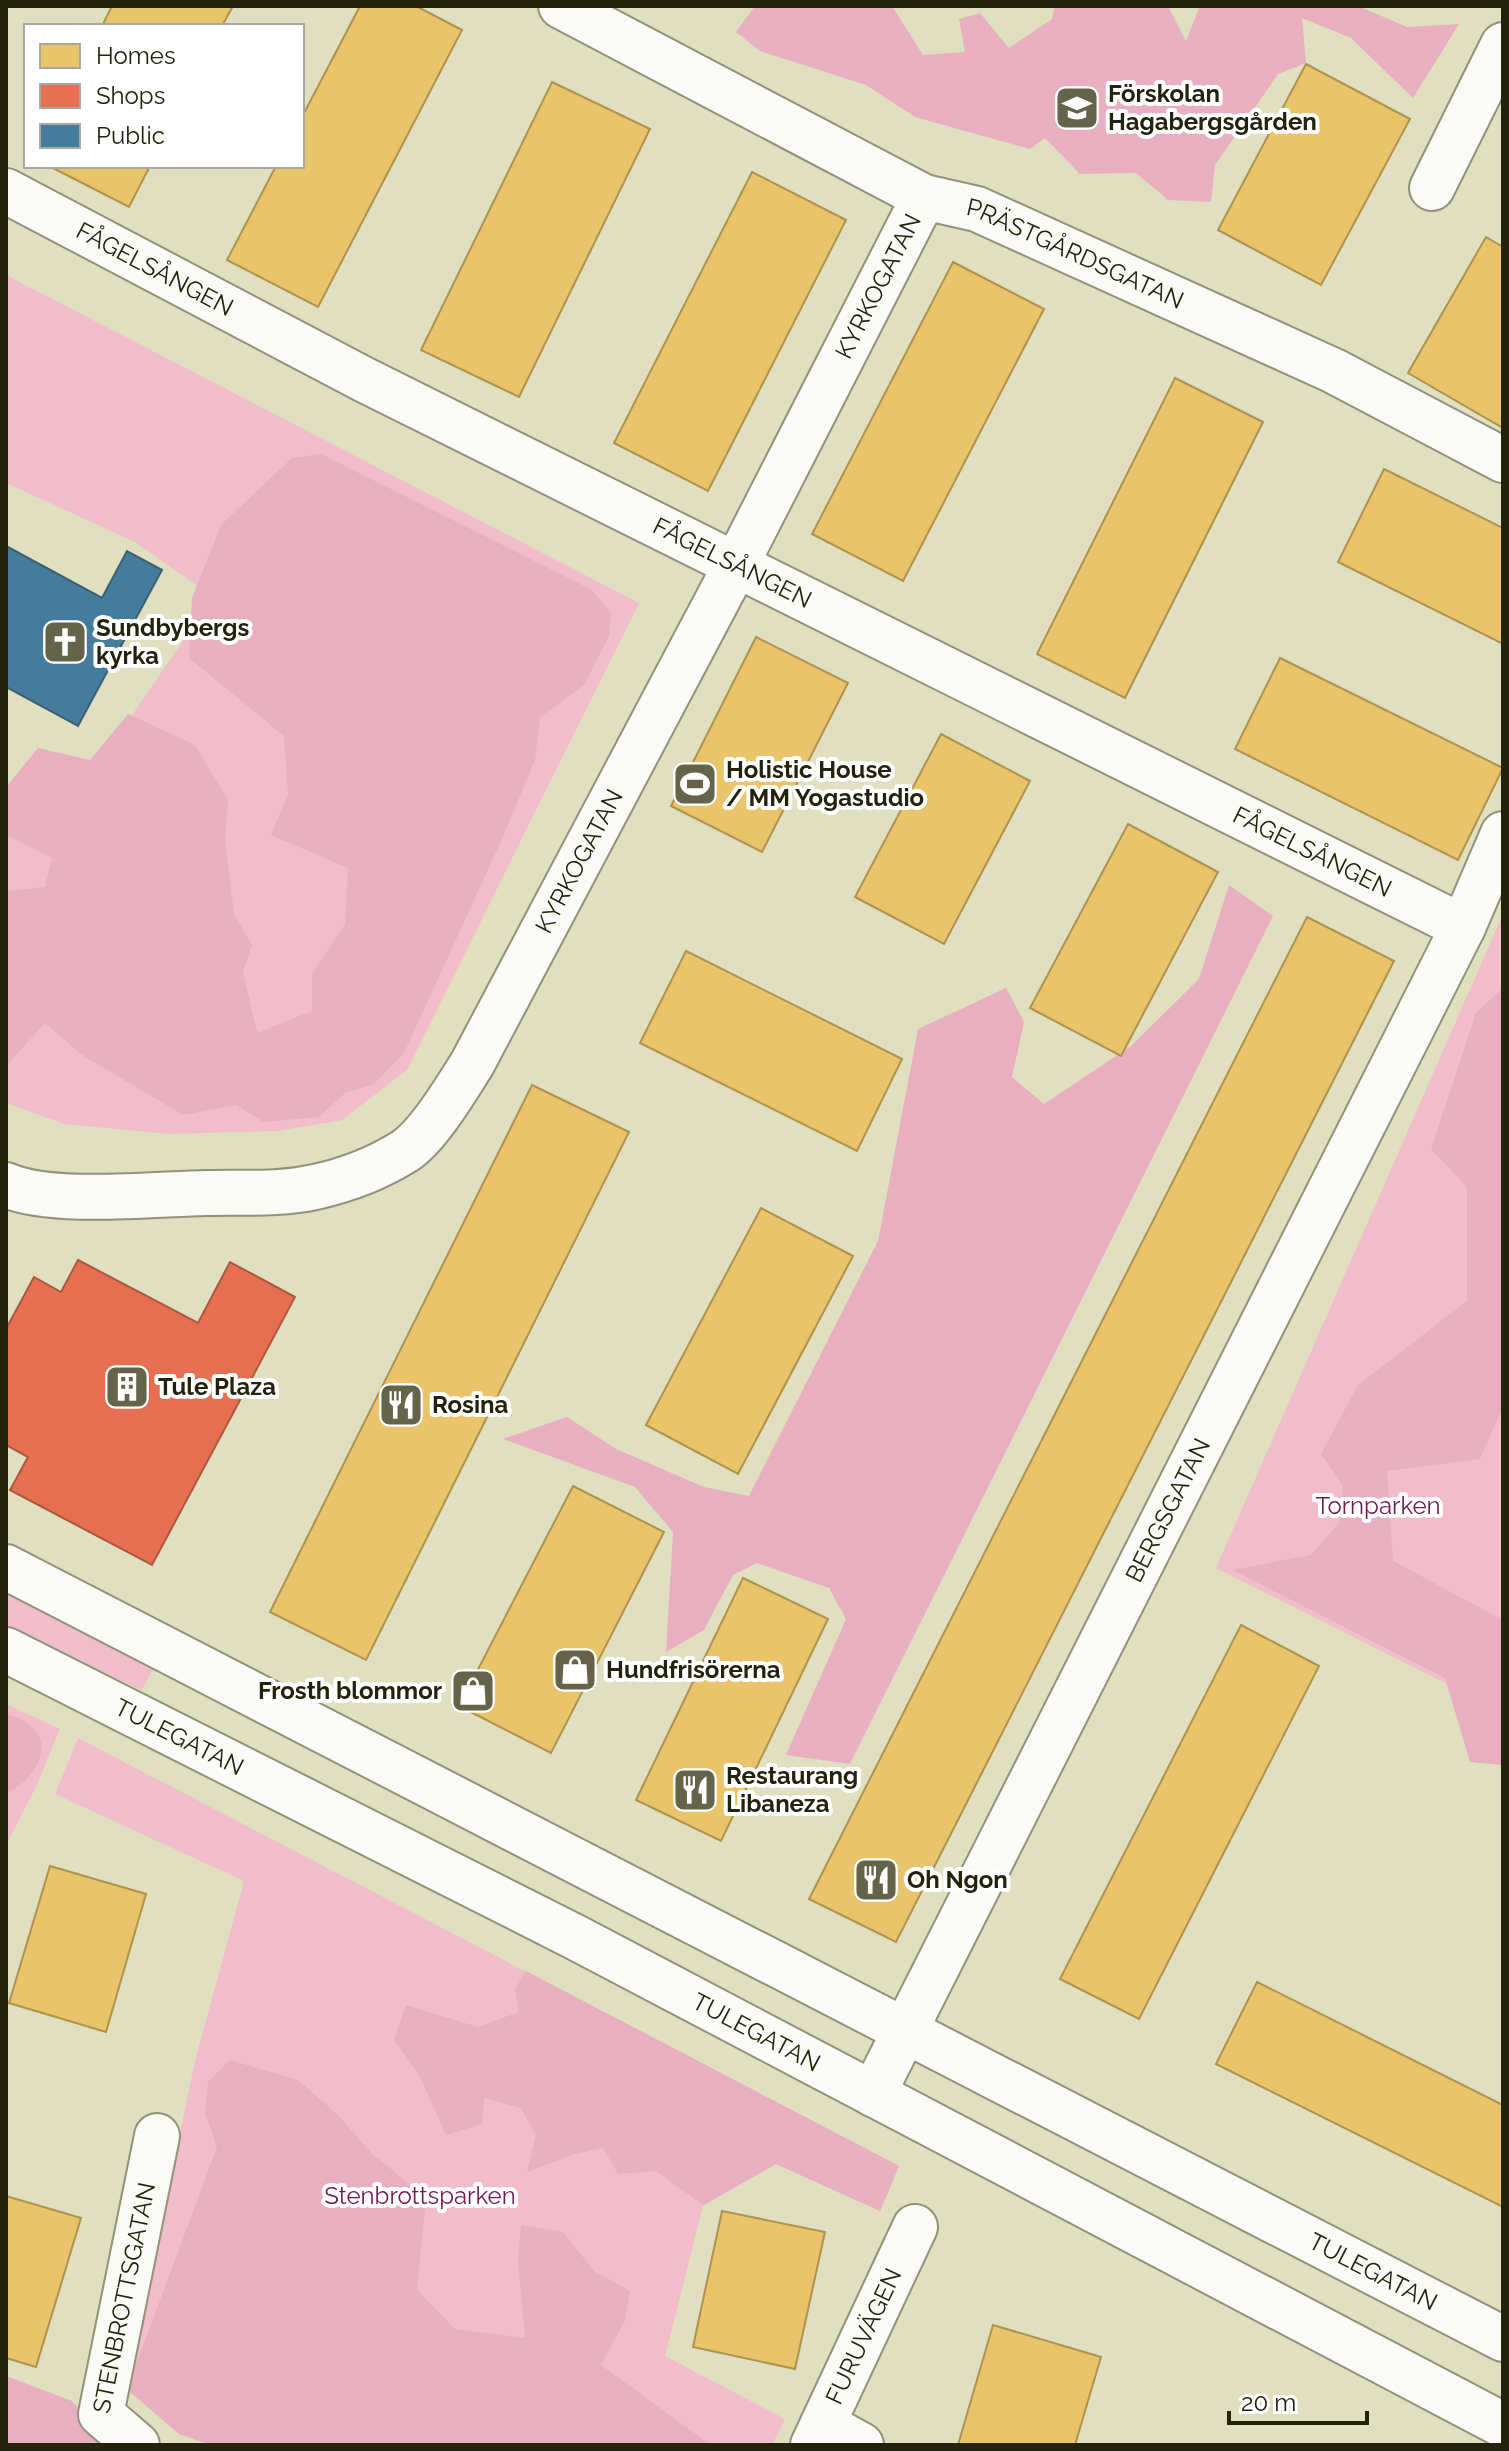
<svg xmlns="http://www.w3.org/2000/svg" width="1509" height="2451" font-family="Raleway,sans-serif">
<rect width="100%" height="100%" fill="#e0dfc0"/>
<g fill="#f1bdcb">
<path d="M 6,275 L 639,603 L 407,1070 L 342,1120 L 278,1131 L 168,1134 L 64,1124 L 6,1103 L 6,785 L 93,772 L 213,597 L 135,542 L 6,483 Z"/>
<path d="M 1503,914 L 1503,1712 L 1216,1568 Z"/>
<path d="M 6,1584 L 159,1657 L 142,1690 L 6,1627 Z"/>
<path d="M 6,1704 L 60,1729 L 36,1787 L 6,1845 Z"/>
<path d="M 78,1738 L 899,2166 L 880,2211 L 776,2164 L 703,2206 L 665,2356 L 785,2419 L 772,2445 L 211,2445 L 179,2434 L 127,2389 L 195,2061 L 244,1881 L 55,1794 Z"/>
</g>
<g fill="#e7afbf">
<path d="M 755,6 L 892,6 L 923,55 L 965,52 L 959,19 L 980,13 L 1009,48 L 1052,19 L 1055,6 L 1168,6 L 1186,41 L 1200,6 L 1358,6 L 1407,27 L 1459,24 L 1413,98 L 1351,38 L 1302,18 L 1306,63 L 1278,74 L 1215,165 L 1211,202 L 1168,200 L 1136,173 L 1080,174 L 1045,138 L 1030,149 L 915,117 L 866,85 L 760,51 L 736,32 Z"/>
<path d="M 321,454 L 592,590 L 611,613 L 609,636 L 584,685 L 540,717 L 535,760 L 502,839 L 404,1053 L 373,1085 L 346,1092 L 319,1117 L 263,1122 L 236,1105 L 183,1115 L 82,1055 L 45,1023 L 6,1066 L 6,891 L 45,887 L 52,858 L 6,835 L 6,787 L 38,748 L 90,760 L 128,714 L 195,745 L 228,800 L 225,839 L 234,914 L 252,945 L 243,971 L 257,1033 L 312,1011 L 312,974 L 345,924 L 348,868 L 271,835 L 288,794 L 284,736 L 189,658 L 192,598 L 221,525 L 292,458 Z"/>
<path d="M 1229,885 L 1273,916 L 850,1764 L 786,1755 L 846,1619 L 829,1588 L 757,1563 L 733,1575 L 704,1630 L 666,1652 L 673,1532 L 635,1487 L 503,1439 L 567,1417 L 616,1449 L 704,1487 L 749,1496 L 878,1241 L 918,1029 L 1006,988 L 1024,1022 L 1012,1077 L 1044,1104 L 1131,1046 L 1199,979 Z"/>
<path d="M 1503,988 L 1503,1406 L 1480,1459 L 1387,1471 L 1393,1561 L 1503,1620 L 1503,1765 L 1470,1762 L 1445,1678 L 1232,1570 L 1311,1555 L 1339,1523 L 1343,1486 L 1321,1454 L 1358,1385 L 1467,1301 L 1467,1187 L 1431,1149 L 1476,1013 Z"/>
<path d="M 6,1714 C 60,1727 46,1773 6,1794 Z"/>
<path d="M 526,1971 L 899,2166 L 880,2211 L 776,2164 L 703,2205 L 656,2171 L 618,2174 L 603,2148 L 575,2154 L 527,2172 L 536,2135 L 521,2108 L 484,2098 L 482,2124 L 446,2135 L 419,2075 L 394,2040 L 406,2005 L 478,2027 L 519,2012 L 515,1989 Z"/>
<path d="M 230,2060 L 298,2080 L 338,2115 L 373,2155 L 426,2197 L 417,2290 L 455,2329 L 525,2338 L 518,2261 L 521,2225 L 563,2232 L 594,2271 L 630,2291 L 625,2320 L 601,2365 L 711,2445 L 211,2445 L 179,2434 L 127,2389 L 217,2147 L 205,2113 L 208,2082 Z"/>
<path d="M 6,2376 L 72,2401 L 110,2445 L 6,2445 Z"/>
</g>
<g fill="#e9c46a" stroke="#ae934e" stroke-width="2">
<path d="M 112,6 L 233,6 L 222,26 L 102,26 Z"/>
<path d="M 360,6 L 416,6 L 462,30 L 318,307 L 227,260 L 276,166 L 302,166 L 302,117 Z"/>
<path d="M 1306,64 L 1410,119 L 1321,285 L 1218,230 Z"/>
<path d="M 552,82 L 650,129 L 519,397 L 421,350 Z"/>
<path d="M 49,166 L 150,166 L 129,207 Z"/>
<path d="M 752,172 L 846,220 L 708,491 L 614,443 Z"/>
<path d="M 1486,237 L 1503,247 L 1503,428 L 1408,373 Z"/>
<path d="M 953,262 L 1044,309 L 903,581 L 812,534 Z"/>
<path d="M 1175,378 L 1263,422 L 1125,698 L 1037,654 Z"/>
<path d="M 1384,469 L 1503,528 L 1503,644 L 1338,562 Z"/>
<path d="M 756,637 L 848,683 L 762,852 L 671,806 Z"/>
<path d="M 1280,658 L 1503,768 L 1458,860 L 1235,749 Z"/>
<path d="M 941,734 L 1030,781 L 944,944 L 855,897 Z"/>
<path d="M 1128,824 L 1218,872 L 1121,1056 L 1030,1008 Z"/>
<path d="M 1307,917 L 1394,961 L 896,1942 L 809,1899 Z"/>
<path d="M 686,951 L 902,1059 L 857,1151 L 640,1043 Z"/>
<path d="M 532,1085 L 629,1132 L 366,1660 L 270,1612 Z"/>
<path d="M 761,1208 L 853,1256 L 738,1474 L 646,1425 Z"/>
<path d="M 573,1486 L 664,1532 L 551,1753 L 459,1706 Z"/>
<path d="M 743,1578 L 828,1619 L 721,1841 L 636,1800 Z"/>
<path d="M 1241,1625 L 1319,1666 L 1139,2019 L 1060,1979 Z"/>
<path d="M 50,1866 L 146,1894 L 106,2032 L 9,2003 Z"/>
<path d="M 1257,1982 L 1503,2105 L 1503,2207 L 1216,2064 Z"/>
<path d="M 6,2196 L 81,2218 L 36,2367 L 6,2358 Z"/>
<path d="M 722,2211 L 825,2232 L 795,2369 L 693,2347 Z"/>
<path d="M 993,2325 L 1101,2357 L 1075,2445 L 958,2445 Z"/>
</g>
<path fill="#e76f51" stroke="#ac583c" stroke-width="2" d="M 78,1260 L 198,1323 L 230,1262 L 295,1297 L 152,1565 L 10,1490 L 28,1457 L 6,1445 L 6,1329 L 34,1277 L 61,1292 Z"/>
<path fill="#457b9d" stroke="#3b6072" stroke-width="2" d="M 6,546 L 102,598 L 127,551 L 162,570 L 78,726 L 6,687 Z"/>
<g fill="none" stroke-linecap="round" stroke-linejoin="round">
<g stroke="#92927a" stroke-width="48">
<g id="street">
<path id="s1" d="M 561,6 L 924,197 L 977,209 L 1334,371 L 1503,460"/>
<path d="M 1432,188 L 1503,45"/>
<path id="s2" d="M 6,191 L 363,379 L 1463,927"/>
<path id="s3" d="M 6,1185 C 51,1205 154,1194 206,1193 C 241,1192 280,1195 315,1187 C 347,1180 378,1168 405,1151 C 429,1135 456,1089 472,1064 L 736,565 L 924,197"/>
<path id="s4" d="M 873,2094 L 1463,927 L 1503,834"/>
<path d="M 823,2424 L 861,2445"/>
<path id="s5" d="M 137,2445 L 101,2414 L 157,2136"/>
<path id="s6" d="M 813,2445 L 915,2227"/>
</g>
</g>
<g stroke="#92927a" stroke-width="48">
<g id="secondary">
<path id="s7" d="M 6,1567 L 1503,2339"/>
<path id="s8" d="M 6,1650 L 575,1937 L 1503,2425"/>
</g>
</g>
<use href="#street" stroke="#fafaf6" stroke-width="44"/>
<use href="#secondary" stroke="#fafaf6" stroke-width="44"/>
</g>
<defs>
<g id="school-square" transform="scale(2.3)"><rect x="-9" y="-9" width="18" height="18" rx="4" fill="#65644b" stroke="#fff"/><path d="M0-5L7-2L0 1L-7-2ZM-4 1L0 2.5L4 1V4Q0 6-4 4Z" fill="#fff"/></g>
<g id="church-square" transform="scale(2.3)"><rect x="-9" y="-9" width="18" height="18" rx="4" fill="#65644b" stroke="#fff"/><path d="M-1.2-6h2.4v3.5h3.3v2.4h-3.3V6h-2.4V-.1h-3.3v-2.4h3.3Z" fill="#fff"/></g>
<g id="stadium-square" transform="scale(2.3)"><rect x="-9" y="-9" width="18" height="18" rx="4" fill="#65644b" stroke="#fff"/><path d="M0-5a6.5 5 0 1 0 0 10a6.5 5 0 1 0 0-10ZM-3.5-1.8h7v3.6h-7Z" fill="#fff"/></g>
<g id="building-square" transform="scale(2.3)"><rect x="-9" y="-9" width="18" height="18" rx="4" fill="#65644b" stroke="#fff"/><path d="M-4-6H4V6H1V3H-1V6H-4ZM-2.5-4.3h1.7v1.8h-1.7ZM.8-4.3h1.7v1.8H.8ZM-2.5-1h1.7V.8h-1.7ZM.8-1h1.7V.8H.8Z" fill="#fff"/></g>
<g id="restaurant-square" transform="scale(2.3)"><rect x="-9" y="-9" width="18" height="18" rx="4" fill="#65644b" stroke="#fff"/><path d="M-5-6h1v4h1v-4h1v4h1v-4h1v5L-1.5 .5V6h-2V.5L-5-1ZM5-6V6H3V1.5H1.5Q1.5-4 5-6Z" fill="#fff"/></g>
<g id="shop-square" transform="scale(2.3)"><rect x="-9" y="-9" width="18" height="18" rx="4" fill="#65644b" stroke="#fff"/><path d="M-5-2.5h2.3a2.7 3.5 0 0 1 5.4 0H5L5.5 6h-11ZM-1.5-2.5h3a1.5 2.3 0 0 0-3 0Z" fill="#fff"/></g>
</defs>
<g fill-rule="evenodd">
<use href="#school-square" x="1077" y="108"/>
<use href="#church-square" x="65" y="642"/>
<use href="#stadium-square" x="695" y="784"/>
<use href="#building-square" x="127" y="1387"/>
<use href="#restaurant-square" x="401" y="1405"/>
<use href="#shop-square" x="575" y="1670"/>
<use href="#shop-square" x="473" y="1691"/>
<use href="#restaurant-square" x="695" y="1790"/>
<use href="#restaurant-square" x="876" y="1880"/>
</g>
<g text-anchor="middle" stroke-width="8" stroke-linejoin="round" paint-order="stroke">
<g font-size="24" font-weight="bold" fill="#23220c" stroke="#fff" text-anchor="start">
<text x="1108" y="102">Förskolan<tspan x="1108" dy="28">Hagabergsgården</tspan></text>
<text x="96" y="636">Sundbybergs<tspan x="96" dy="28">kyrka</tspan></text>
<text x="726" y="778">Holistic House<tspan x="726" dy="28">/ MM Yogastudio</tspan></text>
<text x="158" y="1395">Tule Plaza</text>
<text x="432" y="1413">Rosina</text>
<text x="606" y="1678">Hundfrisörerna</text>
<text x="442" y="1699" text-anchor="end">Frosth blommor</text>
<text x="726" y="1784">Restaurang<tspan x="726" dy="28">Libaneza</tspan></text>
<text x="907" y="1888">Oh Ngon</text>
</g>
<g font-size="24" fill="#23220c" stroke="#fff">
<text dy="8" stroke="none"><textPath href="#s1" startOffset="572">PRÄSTGÅRDSGATAN</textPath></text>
<text dy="8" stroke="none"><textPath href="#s2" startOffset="168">FÅGELSÅNGEN</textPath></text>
<text dy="8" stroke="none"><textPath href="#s3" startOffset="1396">KYRKOGATAN</textPath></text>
<text dy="8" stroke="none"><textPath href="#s2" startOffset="816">FÅGELSÅNGEN</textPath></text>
<text dy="8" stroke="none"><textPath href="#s2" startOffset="1464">FÅGELSÅNGEN</textPath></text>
<text dy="8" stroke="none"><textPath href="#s3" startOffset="748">KYRKOGATAN</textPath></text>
<text dy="8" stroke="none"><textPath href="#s4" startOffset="654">BERGSGATAN</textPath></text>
<text dy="8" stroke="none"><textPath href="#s8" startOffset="194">TULEGATAN</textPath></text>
<text dy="8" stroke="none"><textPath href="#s8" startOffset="842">TULEGATAN</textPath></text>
<text dy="8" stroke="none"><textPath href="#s7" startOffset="1538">TULEGATAN</textPath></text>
<text dy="8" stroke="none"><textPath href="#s5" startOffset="166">STENBROTTSGATAN</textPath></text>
<text dy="8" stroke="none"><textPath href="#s6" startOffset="120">FURUVÄGEN</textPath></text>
</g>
<g font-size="24" fill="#711951" stroke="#fff">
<text x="1378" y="1514">Tornparken</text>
<text x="420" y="2204">Stenbrottsparken</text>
</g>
</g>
<rect width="1509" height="2451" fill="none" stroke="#23220c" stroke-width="16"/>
<rect x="24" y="24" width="280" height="144" fill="#ffffff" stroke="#a7a79e" stroke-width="2"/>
<rect x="40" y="44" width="40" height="24" fill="#e9c46a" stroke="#a7a79e" stroke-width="2"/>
<text x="96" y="64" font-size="24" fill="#23220c">Homes</text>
<rect x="40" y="84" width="40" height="24" fill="#e76f51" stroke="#a7a79e" stroke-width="2"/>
<text x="96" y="104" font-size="24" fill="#23220c">Shops</text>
<rect x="40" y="124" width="40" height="24" fill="#457b9d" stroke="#a7a79e" stroke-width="2"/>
<text x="96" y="144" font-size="24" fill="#23220c">Public</text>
<path d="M1229 2411v12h138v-12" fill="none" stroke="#23220c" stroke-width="4"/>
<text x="1241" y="2411" font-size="24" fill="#23220c" stroke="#ffffff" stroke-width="6" paint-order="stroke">20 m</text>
</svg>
